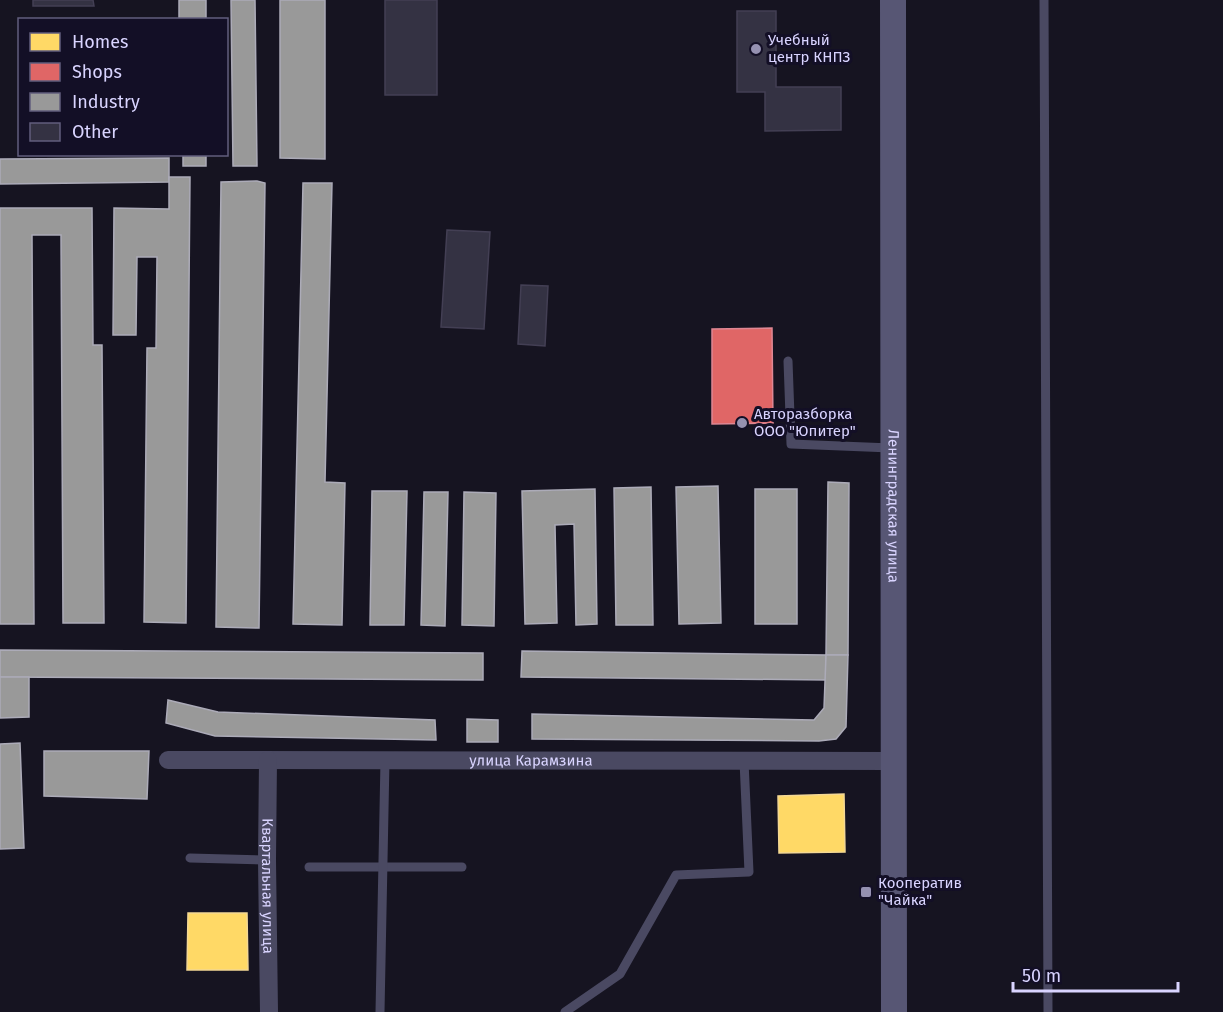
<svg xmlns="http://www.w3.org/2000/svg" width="1223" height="1012" font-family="'Fira Sans',sans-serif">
<rect width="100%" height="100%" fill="#161421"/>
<g fill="#ffd966" stroke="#f4d894" stroke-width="1.5">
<path d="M 844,794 L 845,852 L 779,853 L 778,796 Z"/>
<path d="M 188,913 L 247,913 L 248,970 L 187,970 Z"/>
</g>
<path fill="#e06666" stroke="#de8794" stroke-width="1.5" d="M 772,328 L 773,423 L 712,424 L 712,329 Z"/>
<g fill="#999" stroke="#acabb8" stroke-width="1.5">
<rect x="179" y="0" width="27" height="20"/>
<path d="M 231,0 L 255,0 L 257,166 L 233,166 Z"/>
<path d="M 280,0 L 325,0 L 325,159 L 280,158 Z"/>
<rect x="183" y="154" width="23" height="12"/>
<path d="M 169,158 L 169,182 L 0,184 L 0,159 Z"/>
<path d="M 169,177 L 190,177 L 186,623 L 144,622 L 147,348 L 156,348 L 157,257 L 137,257 L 136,335 L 113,335 L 114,208 L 169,209 Z"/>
<path d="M 257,181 L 265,183 L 259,628 L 216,627 L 221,182 Z"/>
<path d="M 303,183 L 332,183 L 325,482 L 345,483 L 342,625 L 293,624 Z"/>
<path d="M 0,208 L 92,208 L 93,345 L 102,345 L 104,623 L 63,623 L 61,235 L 32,235 L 34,624 L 0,624 Z"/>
<path d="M 828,482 L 849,483 L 848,655 L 826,655 Z"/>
<path d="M 718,486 L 721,623 L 679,624 L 676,487 Z"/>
<path d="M 651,487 L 653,625 L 616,625 L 614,488 Z"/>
<path d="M 595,489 L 597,624 L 576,625 L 574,524 L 555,525 L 557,623 L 525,624 L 522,491 Z"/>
<rect x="755" y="489" width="42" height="135"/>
<path d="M 372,491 L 407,491 L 404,625 L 370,625 Z"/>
<path d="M 424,492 L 448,492 L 445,626 L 421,625 Z"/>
<path d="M 464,492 L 496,493 L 494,626 L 462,625 Z"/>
<path d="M 0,650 L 483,653 L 483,680 L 0,677 Z"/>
<path d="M 522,651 L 826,655 L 826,680 L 521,677 Z"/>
<path d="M 826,655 L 848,655 L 846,727 L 836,739 L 819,741 L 532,739 L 532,714 L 814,720 L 824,708 Z"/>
<path d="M 0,677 L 29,677 L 29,717 L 0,718 Z"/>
<path d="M 168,700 L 218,712 L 435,720 L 436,740 L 215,736 L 166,723 Z"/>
<path d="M 467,719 L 498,720 L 498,742 L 467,742 Z"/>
<path d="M 20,743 L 24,848 L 0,849 L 0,744 Z"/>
<path d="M 44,751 L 149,751 L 147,799 L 44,796 Z"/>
</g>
<g fill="#343243" stroke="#433f54" stroke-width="1.5">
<path d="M 33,0 L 93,0 L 94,6 L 33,6 Z"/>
<rect x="385" y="0" width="52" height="95"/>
<path d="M 737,11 L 776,11 L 776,87 L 841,87 L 841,130 L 765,131 L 765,92 L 737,92 Z"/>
<path d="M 447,230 L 490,232 L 484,329 L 441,327 Z"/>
<path d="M 521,285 L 548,286 L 545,346 L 518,344 Z"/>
</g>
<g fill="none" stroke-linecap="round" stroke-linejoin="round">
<g stroke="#4a4962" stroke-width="9">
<path d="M 1044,0 L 1048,1012"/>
<path d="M 788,361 L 791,444 L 891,448"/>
<path d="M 190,858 L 267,860"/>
<path d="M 309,867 L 462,867"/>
<path d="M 380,1012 L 385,760"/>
<path d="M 565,1012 L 620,974 L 676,875 L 749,872 L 744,761"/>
</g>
<g stroke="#4a4962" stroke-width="18">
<path id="s1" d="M 168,760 L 894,761"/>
<path id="s2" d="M 268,760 L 267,860 L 269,1012"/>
</g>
<path stroke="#575674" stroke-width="26" id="s3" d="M 893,0 L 894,1012"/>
</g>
<g fill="#9591b1" stroke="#130f26" stroke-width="2">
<circle cx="756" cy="49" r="6"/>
<circle cx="742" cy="423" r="6"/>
<rect x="860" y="886" width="12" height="12" rx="3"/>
</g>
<g text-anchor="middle" stroke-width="6" stroke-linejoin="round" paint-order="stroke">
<g font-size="15" fill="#d9d4ff" stroke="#130f26" text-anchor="start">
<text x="768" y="45">Учебный<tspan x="768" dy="17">центр КНПЗ</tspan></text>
<text x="754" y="419">Авторазборка<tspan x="754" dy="17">ООО "Юпитер"</tspan></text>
<text x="878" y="888">Кооператив<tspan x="878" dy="17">"Чайка"</tspan></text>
</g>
<g font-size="15" fill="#d9d4ff" stroke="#130f26">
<text dy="5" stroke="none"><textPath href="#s3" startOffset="506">Ленинградская улица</textPath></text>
<text dy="5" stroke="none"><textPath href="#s1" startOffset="363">улица Карамзина</textPath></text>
<text dy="5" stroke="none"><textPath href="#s2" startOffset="126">Квартальная улица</textPath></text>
</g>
</g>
<rect x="18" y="18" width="210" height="138" fill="#130f26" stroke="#625e7d" stroke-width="1.5"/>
<rect x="30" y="33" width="30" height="18" fill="#ffd966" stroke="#625e7d" stroke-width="1.5"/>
<text x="72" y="48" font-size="18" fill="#d9d4ff">Homes</text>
<rect x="30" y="63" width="30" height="18" fill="#e06666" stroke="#625e7d" stroke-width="1.5"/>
<text x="72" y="78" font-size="18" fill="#d9d4ff">Shops</text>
<rect x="30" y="93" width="30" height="18" fill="#999999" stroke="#625e7d" stroke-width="1.5"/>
<text x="72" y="108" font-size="18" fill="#d9d4ff">Industry</text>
<rect x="30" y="123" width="30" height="18" fill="#343243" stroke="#625e7d" stroke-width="1.5"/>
<text x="72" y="138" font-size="18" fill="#d9d4ff">Other</text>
<path d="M1013 982v9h165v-9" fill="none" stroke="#d9d4ff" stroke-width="3"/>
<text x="1022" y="982" font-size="18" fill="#d9d4ff" stroke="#130f26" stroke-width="4.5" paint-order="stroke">50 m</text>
</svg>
